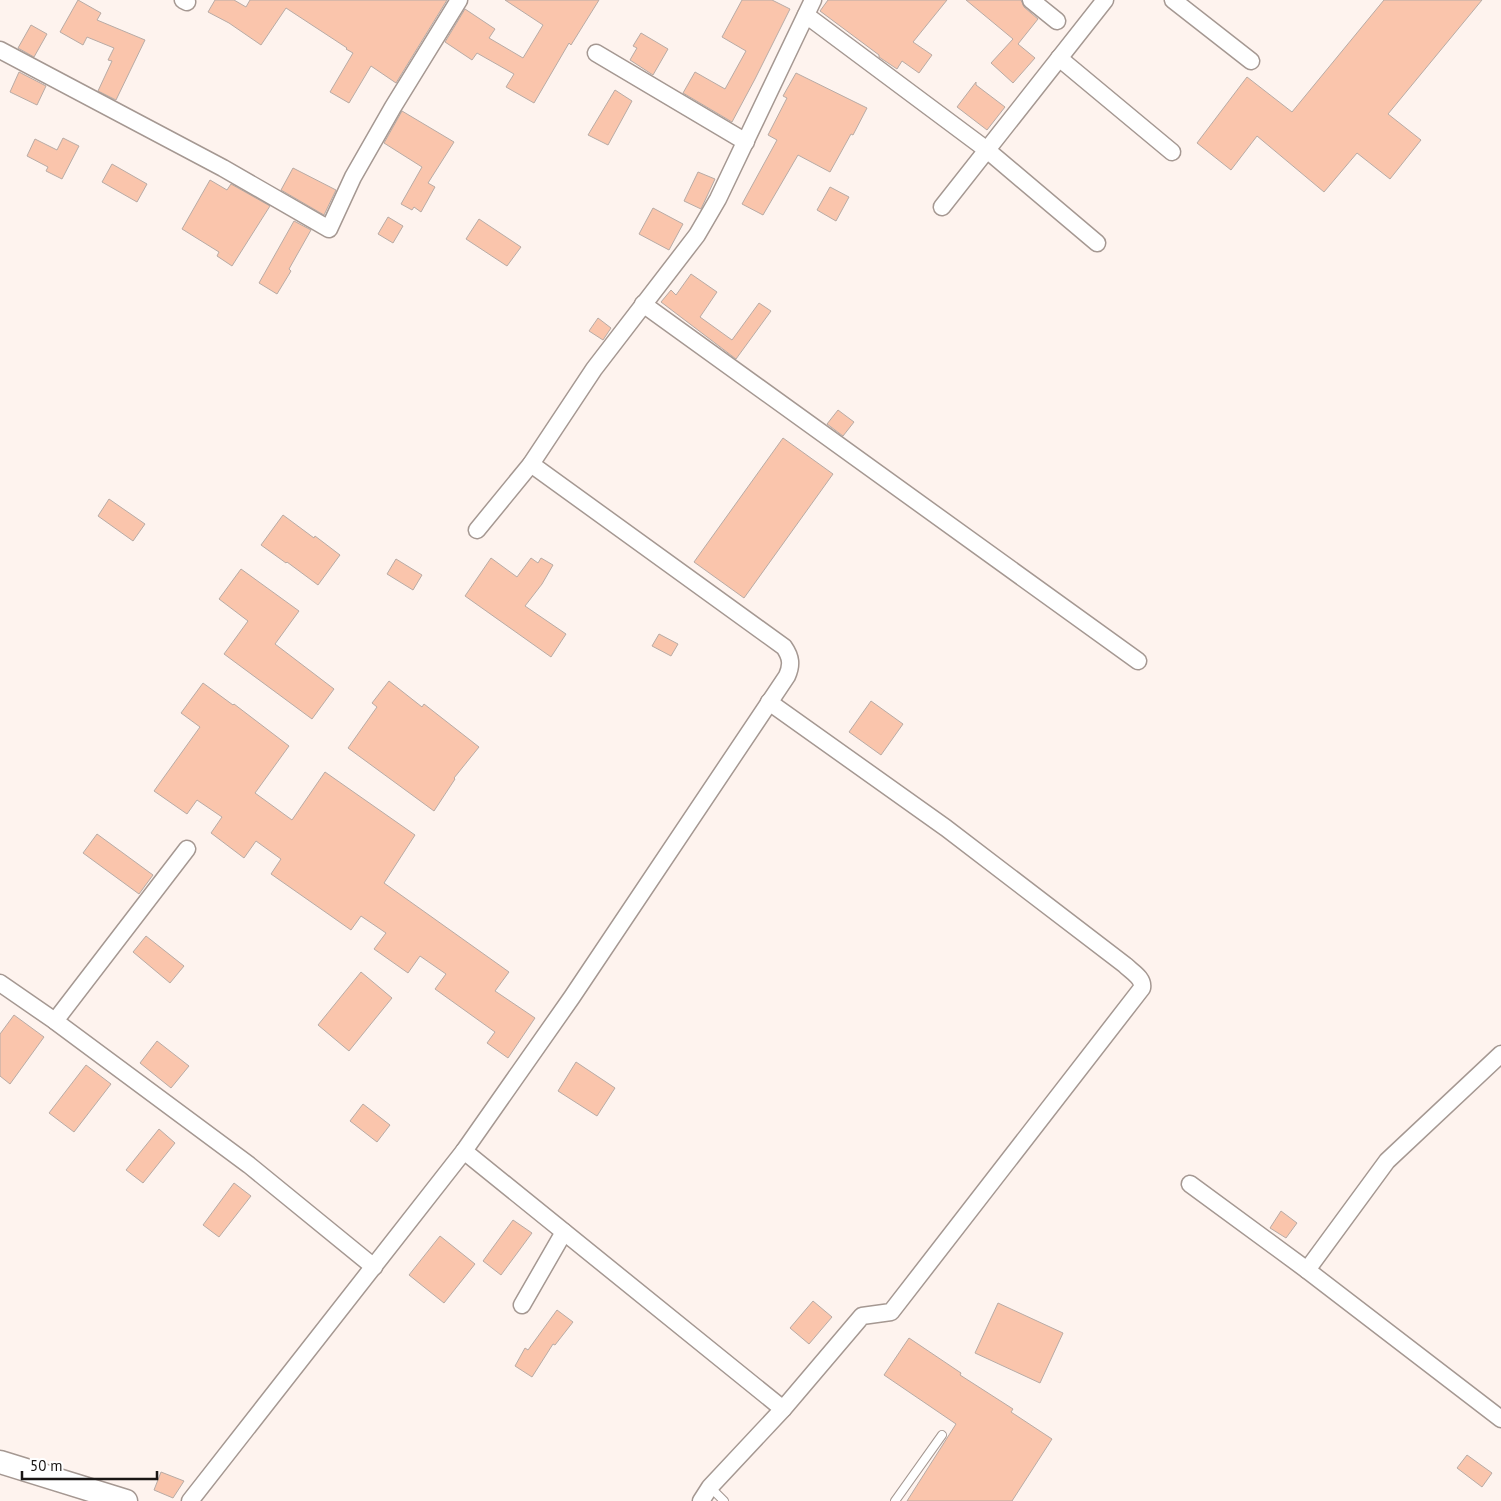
<svg xmlns="http://www.w3.org/2000/svg" width="1501" height="1501" font-family="'PT Sans',sans-serif">
<rect width="100%" height="100%" fill="#fef3ee"/>
<g fill="#fac5ac" stroke="#b8aba5">
<path d="M 78,0 L 101,13 L 97,20 L 145,40 L 116,100 L 98,91 L 112,61 L 108,60 L 114,48 L 87,37 L 83,45 L 60,32 Z"/>
<path d="M 215,0 L 234,0 L 246,7 L 250,0 L 447,0 L 396,83 L 371,66 L 349,103 L 330,92 L 353,53 L 346,49 L 347,48 L 286,8 L 261,45 L 229,23 L 208,12 Z"/>
<path d="M 505,0 L 599,0 L 571,45 L 569,43 L 534,103 L 506,87 L 514,74 L 477,53 L 472,60 L 445,42 L 465,9 L 495,29 L 489,38 L 523,58 L 543,25 Z"/>
<path d="M 742,0 L 772,0 L 790,9 L 755,79 L 732,122 L 683,93 L 695,72 L 725,89 L 746,51 L 722,37 Z"/>
<path d="M 828,0 L 947,0 L 913,42 L 932,55 L 919,73 L 902,61 L 897,69 L 879,57 L 879,55 L 820,11 Z"/>
<path d="M 966,0 L 1021,0 L 1024,7 L 1038,19 L 1018,44 L 1035,58 L 1013,83 L 991,63 L 1013,39 Z"/>
<path d="M 1384,0 L 1482,0 L 1388,114 L 1421,140 L 1390,179 L 1357,153 L 1324,192 L 1257,136 L 1231,170 L 1197,143 L 1247,77 L 1292,112 Z"/>
<path d="M 31,25 L 47,34 L 34,57 L 18,48 Z"/>
<path d="M 641,33 L 668,49 L 653,75 L 630,60 L 637,48 L 633,46 Z"/>
<path d="M 19,72 L 46,86 L 37,105 L 10,92 Z"/>
<path d="M 796,73 L 867,108 L 853,135 L 851,134 L 830,172 L 798,155 L 763,215 L 742,204 L 777,140 L 768,135 L 787,98 L 783,96 Z"/>
<path d="M 976,82 L 976,85 L 1005,107 L 987,130 L 957,107 Z"/>
<path d="M 615,90 L 632,101 L 608,145 L 588,135 Z"/>
<path d="M 402,111 L 454,142 L 428,183 L 435,187 L 421,212 L 414,207 L 412,210 L 401,204 L 422,167 L 384,143 Z"/>
<path d="M 63,138 L 79,146 L 62,179 L 46,171 L 48,167 L 27,156 L 35,139 L 57,150 Z"/>
<path d="M 112,164 L 147,184 L 137,202 L 102,182 Z"/>
<path d="M 293,168 L 336,190 L 324,215 L 281,190 Z"/>
<path d="M 698,172 L 715,179 L 701,209 L 684,201 Z"/>
<path d="M 210,180 L 227,190 L 231,184 L 270,206 L 232,266 L 217,256 L 219,252 L 182,229 Z"/>
<path d="M 830,187 L 849,197 L 836,221 L 817,210 Z"/>
<path d="M 653,208 L 683,224 L 669,250 L 639,234 Z"/>
<path d="M 388,217 L 403,226 L 393,243 L 378,234 Z"/>
<path d="M 479,219 L 521,247 L 507,266 L 466,239 Z"/>
<path d="M 294,221 L 311,230 L 289,269 L 291,271 L 277,294 L 259,283 Z"/>
<path d="M 691,274 L 717,292 L 700,317 L 732,340 L 759,303 L 771,311 L 736,359 L 661,302 L 671,290 L 676,295 Z"/>
<path d="M 598,318 L 611,328 L 603,340 L 589,331 Z"/>
<path d="M 838,410 L 854,422 L 843,436 L 827,424 Z"/>
<path d="M 783,438 L 833,474 L 744,598 L 694,562 Z"/>
<path d="M 109,499 L 145,524 L 133,541 L 98,516 Z"/>
<path d="M 283,515 L 314,538 L 315,536 L 340,555 L 318,585 L 287,562 L 286,563 L 261,545 Z"/>
<path d="M 491,558 L 517,577 L 531,558 L 538,563 L 541,558 L 553,565 L 542,584 L 525,606 L 566,634 L 551,657 L 465,596 Z"/>
<path d="M 396,559 L 422,575 L 413,590 L 387,574 Z"/>
<path d="M 241,569 L 299,611 L 275,644 L 334,689 L 312,719 L 224,654 L 248,621 L 219,599 Z"/>
<path d="M 659,634 L 678,644 L 671,656 L 652,646 Z"/>
<path d="M 389,681 L 422,707 L 424,704 L 479,747 L 454,778 L 455,779 L 434,811 L 348,748 L 377,707 L 372,703 Z"/>
<path d="M 203,683 L 233,705 L 234,704 L 289,746 L 255,793 L 292,820 L 325,772 L 415,835 L 384,883 L 509,972 L 495,991 L 535,1018 L 508,1058 L 487,1043 L 495,1032 L 435,989 L 446,974 L 420,956 L 408,973 L 374,949 L 386,933 L 361,916 L 351,930 L 271,874 L 281,859 L 256,841 L 244,858 L 211,833 L 222,817 L 197,800 L 187,814 L 154,791 L 200,727 L 181,713 Z"/>
<path d="M 871,701 L 903,724 L 881,755 L 849,732 Z"/>
<path d="M 97,834 L 153,875 L 139,894 L 83,853 Z"/>
<path d="M 146,936 L 184,966 L 170,983 L 133,952 Z"/>
<path d="M 361,972 L 392,998 L 349,1051 L 318,1025 Z"/>
<path d="M 14,1015 L 44,1037 L 10,1084 L 0,1076 L 0,1034 Z"/>
<path d="M 157,1041 L 189,1066 L 171,1088 L 140,1063 Z"/>
<path d="M 576,1062 L 615,1088 L 597,1116 L 558,1091 Z"/>
<path d="M 86,1065 L 111,1084 L 74,1132 L 49,1113 Z"/>
<path d="M 363,1104 L 390,1125 L 377,1142 L 350,1121 Z"/>
<path d="M 159,1129 L 175,1143 L 143,1183 L 126,1170 Z"/>
<path d="M 234,1183 L 251,1196 L 219,1237 L 203,1225 Z"/>
<path d="M 1281,1211 L 1297,1223 L 1286,1238 L 1270,1228 Z"/>
<path d="M 513,1220 L 532,1233 L 501,1275 L 483,1261 Z"/>
<path d="M 440,1236 L 475,1264 L 444,1303 L 409,1275 Z"/>
<path d="M 813,1301 L 832,1317 L 809,1344 L 790,1328 Z"/>
<path d="M 998,1303 L 1063,1333 L 1040,1383 L 975,1353 Z"/>
<path d="M 557,1310 L 573,1322 L 555,1345 L 553,1344 L 532,1377 L 515,1366 L 525,1348 L 528,1350 Z"/>
<path d="M 909,1338 L 961,1373 L 960,1375 L 1013,1409 L 1011,1412 L 1052,1439 L 1012,1501 L 907,1501 L 956,1424 L 884,1375 Z"/>
<path d="M 1467,1455 L 1492,1473 L 1482,1487 L 1457,1468 Z"/>
<path d="M 161,1472 L 184,1481 L 173,1498 L 154,1490 Z"/>
</g>
<g fill="none" stroke-linecap="round" stroke-linejoin="round">
<g stroke="#a59892" stroke-width="10">
<g id="lane">
<path d="M 710,1487 L 724,1501"/>
<path d="M 895,1501 L 942,1435"/>
</g>
</g>
<g stroke="#a59892" stroke-width="19">
<g id="street">
<path d="M 183,0 L 187,2"/>
<path d="M 1031,0 L 1057,21"/>
<path d="M 1173,0 L 1251,61"/>
<path d="M 806,15 L 987,150 L 1097,243"/>
<path d="M 0,50 L 223,168 L 329,229 L 353,177 L 393,107 L 459,0"/>
<path d="M 596,53 L 746,142"/>
<path d="M 1059,58 L 1172,152"/>
<path d="M 942,207 L 1105,0"/>
<path d="M 643,304 L 1138,661"/>
<path d="M 477,530 L 531,464 L 594,369 L 697,235 L 718,199 L 813,0"/>
<path d="M 0,983 L 55,1021 L 249,1165 L 374,1267"/>
<path d="M 55,1021 L 187,849"/>
<path d="M 464,1151 L 783,1409"/>
<path d="M 1190,1184 L 1307,1270 L 1501,1419"/>
<path d="M 1307,1270 L 1387,1161 L 1501,1054"/>
<path d="M 522,1305 L 564,1232"/>
<path d="M 190,1501 L 464,1151 L 572,997 L 787,676 C 792,665 791,657 784,647 L 531,464"/>
<path d="M 701,1501 L 710,1487 L 783,1409 L 862,1316 L 891,1312 L 1142,988 C 1144,978 1132,972 1125,965 L 946,828 L 769,702"/>
</g>
</g>
<g stroke="#a59892" stroke-width="25">
<path id="secondary" d="M 0,1462 L 126,1501"/>
</g>
<use href="#lane" stroke="#fff" stroke-width="8"/>
<use href="#street" stroke="#fff" stroke-width="16"/>
<use href="#secondary" stroke="#fff" stroke-width="22"/>
</g>
<path d="M22 1471v8h135v-8" fill="none" stroke="#1a1614" stroke-width="2.5"/>
<text x="30" y="1471" font-size="15" fill="#1a1614" stroke="#ffffff" stroke-width="4" paint-order="stroke">50 m</text>
</svg>
